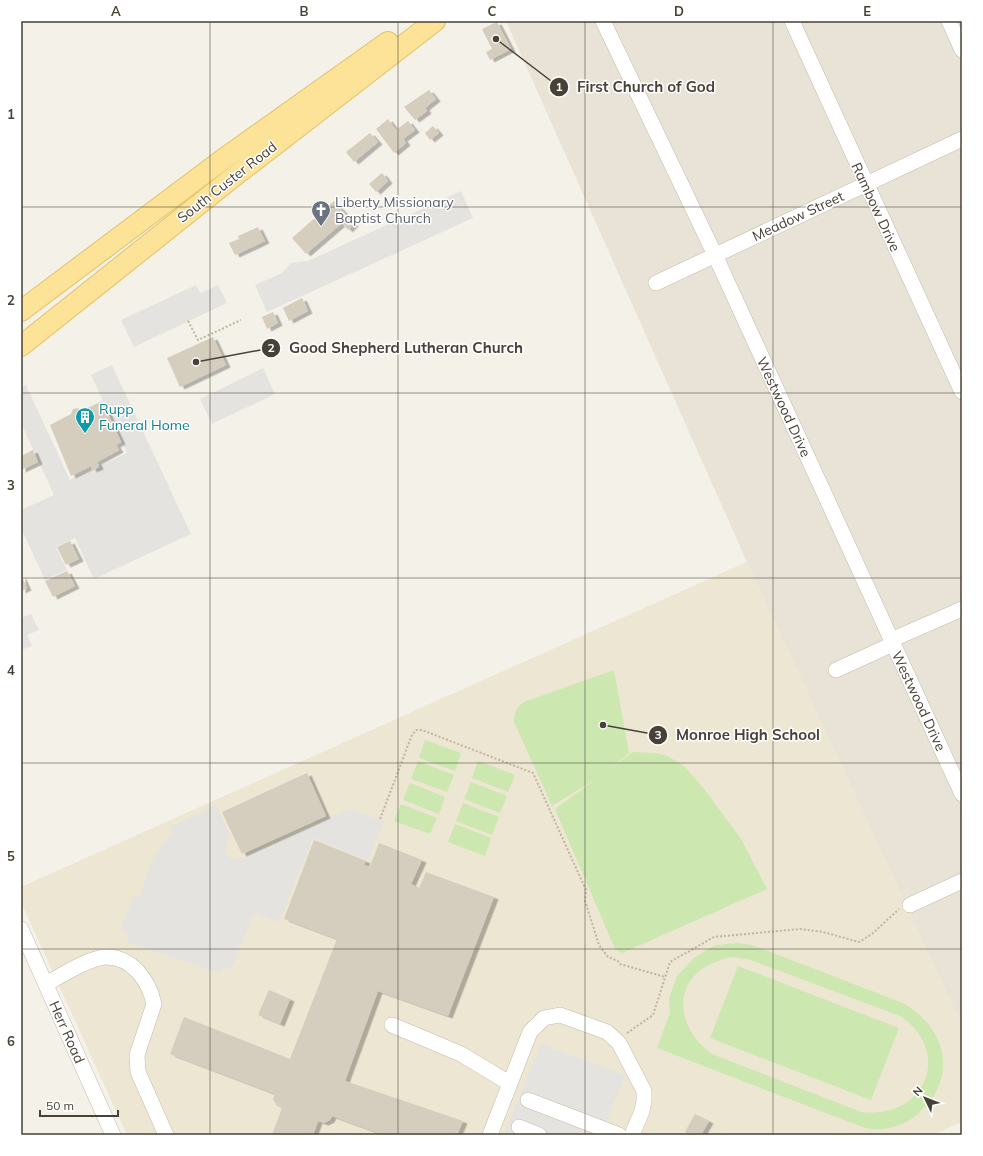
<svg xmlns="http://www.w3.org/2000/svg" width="983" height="1156" font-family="Mulish,sans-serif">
<defs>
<filter id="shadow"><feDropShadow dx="4.5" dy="2.5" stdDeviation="0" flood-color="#0004"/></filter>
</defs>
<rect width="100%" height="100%" fill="#f4f1e8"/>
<path fill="#e8e3d6" d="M 506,21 L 962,21 L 962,1026 L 747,562 Z"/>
<path fill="#ede6d2" d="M 747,562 L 962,1026 L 962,1122 L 933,1135 L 127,1135 L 21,902 L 21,887 Z"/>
<g fill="#cde7b1" fill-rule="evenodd">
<path d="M 614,670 L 629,753 L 609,769 L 633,752 L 654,753 L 665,755 L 683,765 L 705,790 L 741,839 L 767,889 L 622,953 L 615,949 L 555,809 L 596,779 L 552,806 L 514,722 C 514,713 516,707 524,702 Z"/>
<path d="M 425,740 L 461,753 L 455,771 L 419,758 Z"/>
<path d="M 418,761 L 454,775 L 447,792 L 411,779 Z"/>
<path d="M 478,761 L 515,775 L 508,792 L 472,778 Z"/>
<path d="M 471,782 L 507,796 L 500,813 L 464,799 Z"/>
<path d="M 410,783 L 445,797 L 439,814 L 403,800 Z"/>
<path d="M 463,803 L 499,817 L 492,835 L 456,821 Z"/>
<path d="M 401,804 L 437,818 L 430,834 L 394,821 Z"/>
<path d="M 455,824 L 491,838 L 485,856 L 448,842 Z"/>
<path d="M 738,943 L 752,945 L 903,1003 C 945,1027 959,1075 921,1111 C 906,1126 886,1132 865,1128 L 657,1048 L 670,1013 L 669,998 L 677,976 L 694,958 L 705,951 L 716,945 ZM 730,957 L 748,959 L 900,1016 C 954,1052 925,1120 861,1112 L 712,1054 C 684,1035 669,993 702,969 C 710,963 721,960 730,957 Z"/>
<path d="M 738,966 L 899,1028 L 871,1100 L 710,1038 Z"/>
</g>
<g fill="#e5e3e0">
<path d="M 461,191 L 473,218 L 267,312 L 255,285 L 282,273 L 291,263 L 308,261 Z"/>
<path d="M 196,285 L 200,293 L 218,285 L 227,303 L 134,347 L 121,320 Z"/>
<path d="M 112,365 L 191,534 L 94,579 L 75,538 L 56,547 L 67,570 L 45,580 L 21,528 L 21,510 L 54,495 L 21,423 L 21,387 L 26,385 L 70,480 L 127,453 L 91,375 Z"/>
<path d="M 263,368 L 275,394 L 212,424 L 200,399 Z"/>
<path d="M 31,614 L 39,630 L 27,635 L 32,646 L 21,650 L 21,618 Z"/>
<path d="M 216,805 L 229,833 L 225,850 L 227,855 L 232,859 L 239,859 L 349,809 L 384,821 L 368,860 L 313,838 L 279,922 L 254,913 L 231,969 L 224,966 L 221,973 L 127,942 L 130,934 L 121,930 L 133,896 L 140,897 L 154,856 L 172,832 L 170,827 Z"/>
<path d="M 541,1044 L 625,1075 L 601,1135 L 504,1135 Z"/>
</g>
<g fill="#d5cdbd" filter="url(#shadow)">
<path d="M 497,22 L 511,49 L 490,60 L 486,52 L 492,49 L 482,29 Z"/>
<path d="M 429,90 L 436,99 L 425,108 L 427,111 L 415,120 L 404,107 Z"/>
<path d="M 388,119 L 396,130 L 408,121 L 415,130 L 403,139 L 406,143 L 394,153 L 376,129 Z"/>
<path d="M 433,126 L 439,133 L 430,140 L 425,133 Z"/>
<path d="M 370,133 L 378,142 L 354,162 L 346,152 Z"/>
<path d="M 382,173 L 388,181 L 376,192 L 369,184 Z"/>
<path d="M 334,201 L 354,224 L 348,230 L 342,223 L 306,254 L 292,238 Z"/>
<path d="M 258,227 L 265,241 L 235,255 L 229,243 L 239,239 L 238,236 Z"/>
<path d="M 302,298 L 308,311 L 289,321 L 283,308 Z"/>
<path d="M 273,312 L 278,323 L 267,329 L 262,317 Z"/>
<path d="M 213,337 L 226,365 L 180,387 L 167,358 Z"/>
<path d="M 102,401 L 121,442 L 116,445 L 119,450 L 97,462 L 99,467 L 92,470 L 91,466 L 71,476 L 50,425 L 71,414 L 73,409 L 78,408 L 82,411 Z"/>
<path d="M 33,450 L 38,462 L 21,470 L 21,456 Z"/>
<path d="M 70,541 L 79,559 L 66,565 L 57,547 Z"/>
<path d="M 67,571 L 75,586 L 53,597 L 45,581 Z"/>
<path d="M 21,575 L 27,588 L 21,591 Z"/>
<path d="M 307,773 L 326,816 L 242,854 L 222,812 Z"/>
<path d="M 314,840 L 366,861 L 364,865 L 370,867 L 379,843 L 422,860 L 411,884 L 419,888 L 426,872 L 494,897 L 448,1016 L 378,991 L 345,1081 L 463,1121 L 457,1135 L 384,1135 L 332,1116 L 330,1120 L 324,1123 L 318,1121 L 313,1135 L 272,1135 L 282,1108 L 277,1106 L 273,1099 L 275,1094 L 170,1054 L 184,1017 L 290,1059 L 337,939 L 284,919 Z"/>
<path d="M 269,990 L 290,999 L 280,1024 L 258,1015 Z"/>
<path d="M 695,1114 L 709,1121 L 701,1135 L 690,1135 L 685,1132 Z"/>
</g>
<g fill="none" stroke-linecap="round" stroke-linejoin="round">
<g stroke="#c2bcad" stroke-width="16">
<g id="minor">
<path d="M 603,21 L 715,255 L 962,794"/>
<path d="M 792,21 L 962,392"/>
<path d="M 949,21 L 962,50"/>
<path d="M 656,283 L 962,139"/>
<path d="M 891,640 L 962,609"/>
<path d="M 836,670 L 893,644"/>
<path d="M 910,905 L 962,881"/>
<path d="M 21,929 L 113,1135"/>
<path d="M 46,984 C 62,975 87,959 105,957 C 132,956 149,981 154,1004 L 137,1055 L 138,1072 L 166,1135"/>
<path d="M 392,1025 L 461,1054 L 509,1083"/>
<path d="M 528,1100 L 619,1135"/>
<path d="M 519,1127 L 539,1135"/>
<path d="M 490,1135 L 530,1032 L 544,1018 L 560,1015 L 607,1032 L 619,1043 L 644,1091 L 644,1101 L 642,1111 L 632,1135"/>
</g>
</g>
<g stroke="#e2c167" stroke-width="22">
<g id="major">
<path d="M 21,311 L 222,160 L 388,42"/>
<path d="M 21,346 L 232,178 L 435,21"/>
</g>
</g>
<g stroke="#c1b59c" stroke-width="2" stroke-dasharray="2 2" stroke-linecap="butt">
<path d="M 188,321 L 198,340 L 241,320"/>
<path d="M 380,819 L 412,735 L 416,730 L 422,730 L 533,773 L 586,890 L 585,901 L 599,945 L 608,957 L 618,961 L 620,964 L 665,977"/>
<path d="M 627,1033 L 653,1015 L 670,962 L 714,937 L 800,929 L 823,932 L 859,942 L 872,934 L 899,909"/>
</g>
<use href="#minor" stroke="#fff" stroke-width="15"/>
<use href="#major" stroke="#fde398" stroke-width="20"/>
</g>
<path fill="none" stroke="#474137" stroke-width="1" stroke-opacity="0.55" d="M 210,21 L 210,1135M 398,21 L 398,1135M 585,21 L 585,1135M 773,21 L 773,1135M 21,207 L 962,207M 21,393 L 962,393M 21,578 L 962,578M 21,763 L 962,763M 21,949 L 962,949"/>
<defs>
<g id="church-pin" transform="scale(1)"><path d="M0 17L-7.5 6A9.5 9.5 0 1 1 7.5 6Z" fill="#6b7280" stroke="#fff"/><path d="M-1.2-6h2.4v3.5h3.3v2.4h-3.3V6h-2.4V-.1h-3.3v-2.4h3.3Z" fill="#fff"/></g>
<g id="building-pin" transform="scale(1)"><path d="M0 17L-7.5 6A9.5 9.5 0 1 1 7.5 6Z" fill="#0f9aa8" stroke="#fff"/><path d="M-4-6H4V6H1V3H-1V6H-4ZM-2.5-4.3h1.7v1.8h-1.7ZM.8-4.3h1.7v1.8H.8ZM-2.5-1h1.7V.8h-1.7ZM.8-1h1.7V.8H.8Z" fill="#fff"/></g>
</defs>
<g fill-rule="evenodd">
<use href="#church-pin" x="321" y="210"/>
<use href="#building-pin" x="85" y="417"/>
</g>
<g text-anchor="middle" stroke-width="3" stroke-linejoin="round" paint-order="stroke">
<g font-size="14" fill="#474137" stroke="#fff">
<text transform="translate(227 182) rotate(-38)" y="5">South Custer Road</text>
<text transform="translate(876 207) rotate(65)" y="5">Rambow Drive</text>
<text transform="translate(798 216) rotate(-25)" y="5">Meadow Street</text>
<text transform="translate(784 407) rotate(65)" y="5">Westwood Drive</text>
<text transform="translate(919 701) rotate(65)" y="5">Westwood Drive</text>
<text transform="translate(67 1032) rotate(66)" y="5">Herr Road</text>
</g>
<g font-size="14" fill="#5b616d" stroke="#fff" text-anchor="start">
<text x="335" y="207">Liberty Missionary<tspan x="335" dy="16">Baptist Church</tspan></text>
</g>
<g font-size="14" fill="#0d838f" stroke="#fff" text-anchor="start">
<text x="99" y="414">Rupp<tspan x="99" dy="16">Funeral Home</tspan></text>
</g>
</g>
<path fill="none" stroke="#474137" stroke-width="1.5" d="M496 39L559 87M196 362L271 348M603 725L658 735"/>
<g fill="#474137" stroke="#fff" stroke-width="1.5">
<circle cx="496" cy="39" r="4"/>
<circle cx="196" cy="362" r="4"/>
<circle cx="603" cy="725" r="4"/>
<circle cx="559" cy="87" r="10"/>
<circle cx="271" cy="348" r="10"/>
<circle cx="658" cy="735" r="10"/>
</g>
<g font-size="12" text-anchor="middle" font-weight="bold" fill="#fff">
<text x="559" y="91">1</text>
<text x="271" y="352">2</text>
<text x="658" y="739">3</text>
</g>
<g font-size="15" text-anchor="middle" font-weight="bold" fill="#474137" stroke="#fff" stroke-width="3" stroke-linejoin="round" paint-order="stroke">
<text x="646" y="92">First Church of God</text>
<text x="406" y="353">Good Shepherd Lutheran Church</text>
<text x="748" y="740">Monroe High School</text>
</g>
<rect width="983" height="1156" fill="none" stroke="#ffffff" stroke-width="44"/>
<g transform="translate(925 1098) rotate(313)" stroke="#ffffff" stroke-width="3" paint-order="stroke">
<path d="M0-3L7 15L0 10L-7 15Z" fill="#474137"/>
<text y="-6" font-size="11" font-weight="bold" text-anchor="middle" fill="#474137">N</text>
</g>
<path d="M40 1110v6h78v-6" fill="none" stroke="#474137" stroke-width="2"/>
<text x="46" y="1110" font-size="12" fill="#474137" stroke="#ffffff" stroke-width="3" paint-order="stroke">50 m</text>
<rect x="22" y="22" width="939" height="1112" fill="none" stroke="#474137" stroke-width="1.5"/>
<g font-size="13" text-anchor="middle" font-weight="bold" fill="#474137">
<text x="116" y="16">A</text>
<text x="304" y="16">B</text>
<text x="492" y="16">C</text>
<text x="679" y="16">D</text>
<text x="867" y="16">E</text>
<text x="11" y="119">1</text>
<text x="11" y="305">2</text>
<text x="11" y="490">3</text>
<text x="11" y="675">4</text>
<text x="11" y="861">5</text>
<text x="11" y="1046">6</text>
</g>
</svg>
